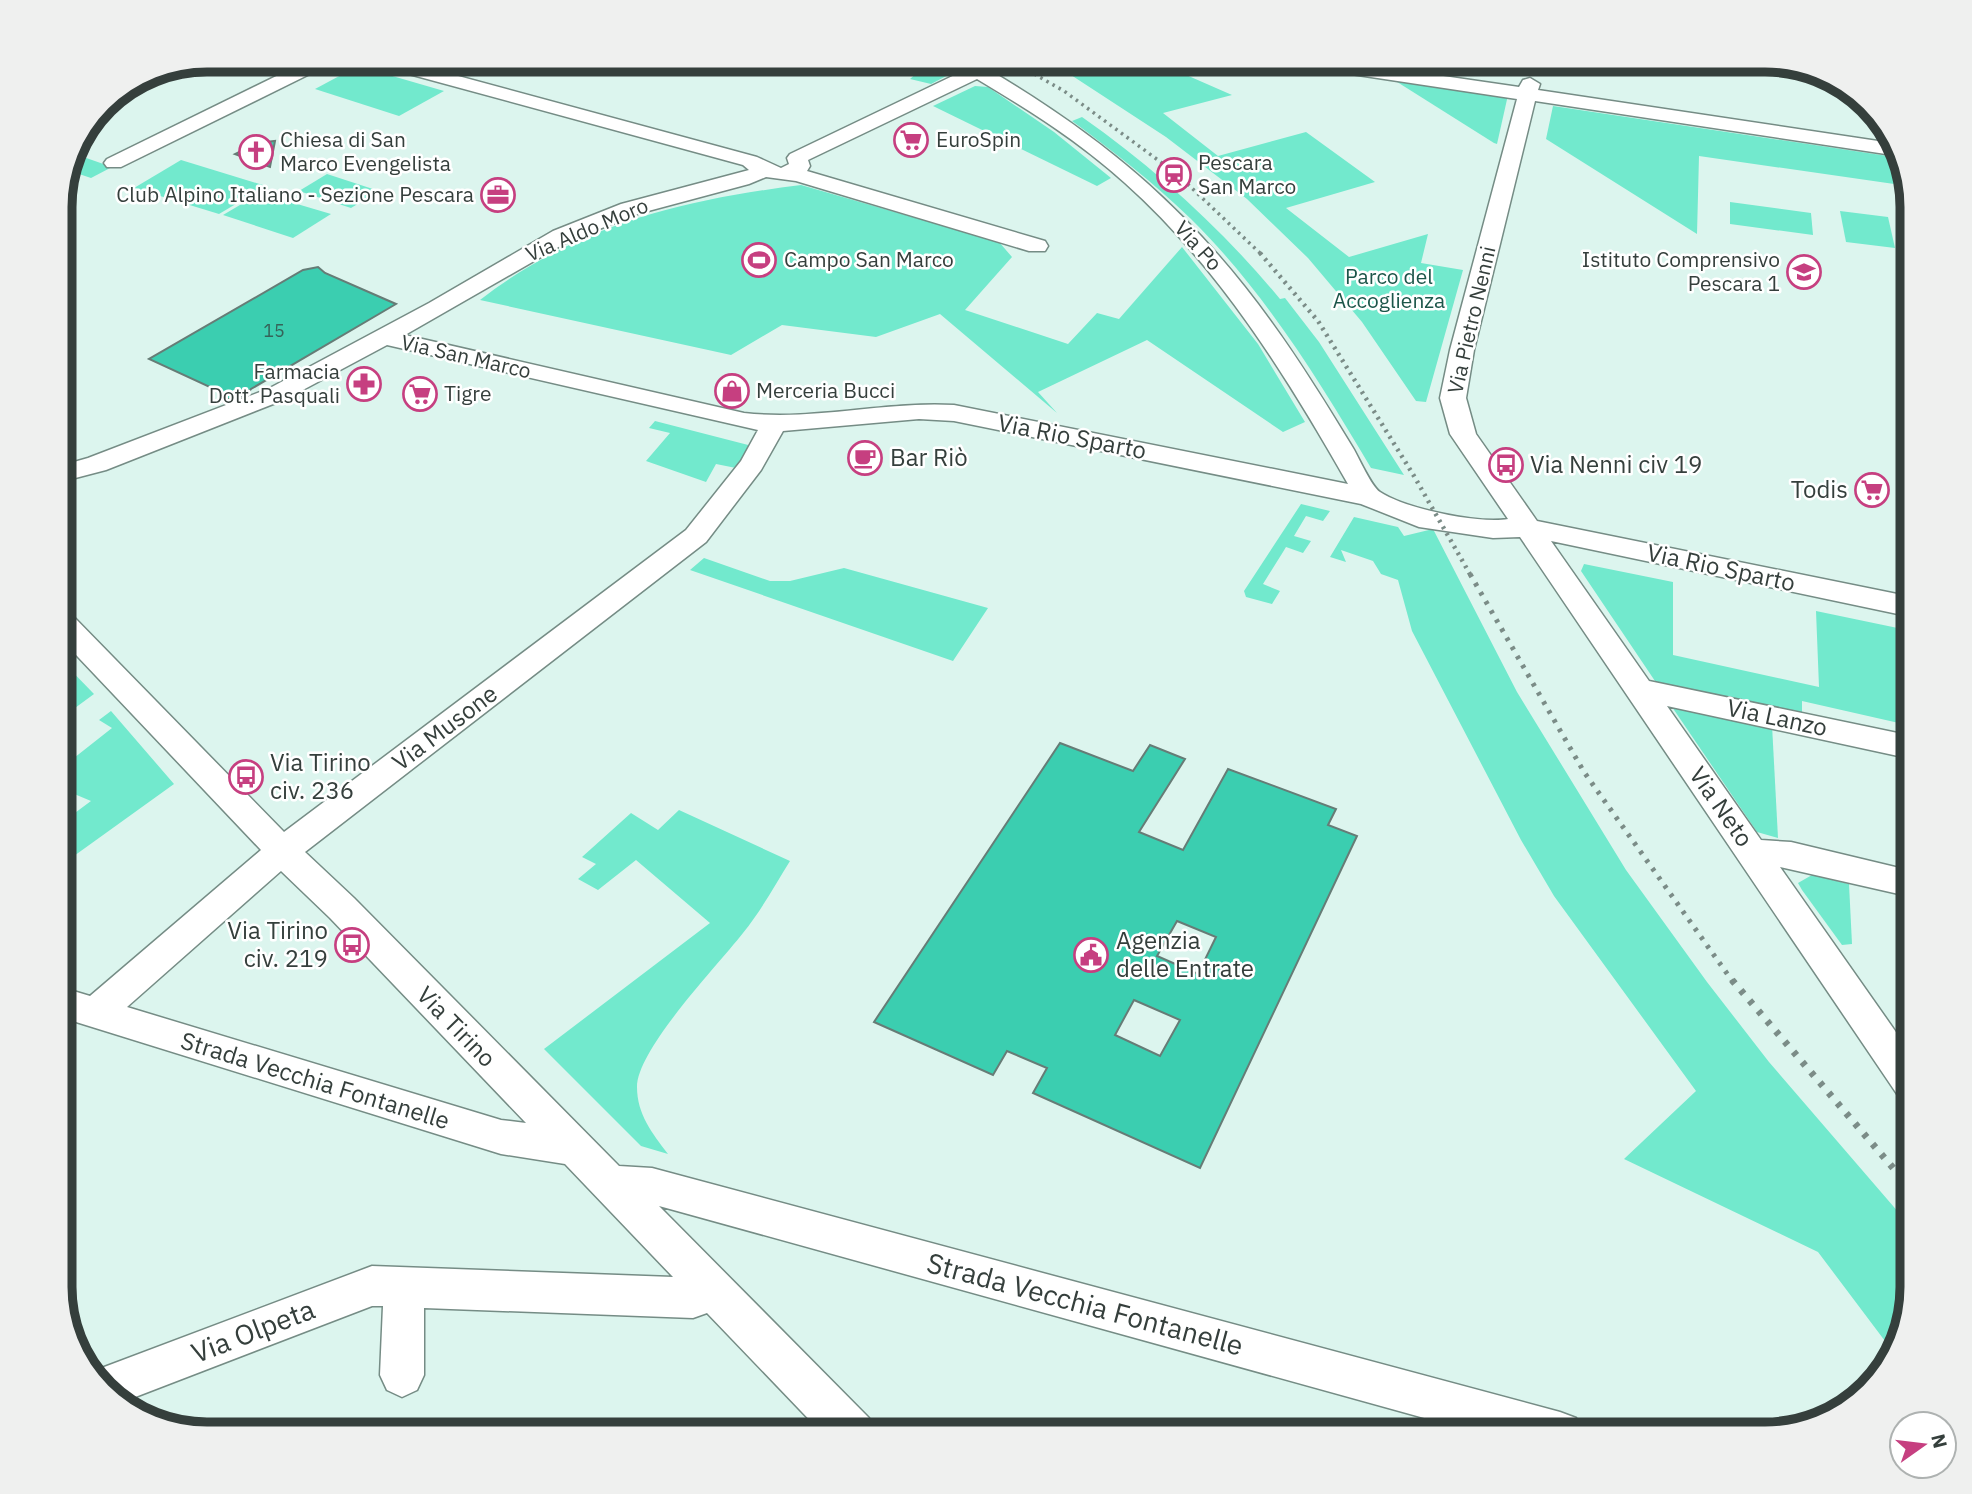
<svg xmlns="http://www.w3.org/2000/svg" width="1972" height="1494" font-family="'IBM Plex Sans',sans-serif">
<rect width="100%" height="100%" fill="#dcf5ee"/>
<g fill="#72e9cd">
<path d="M 905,60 L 939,60 L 954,68 L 954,72 L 931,84 L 910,79 L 926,65 Z"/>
<path d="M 1048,60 L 1222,60 L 1184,74 L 1232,95 L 1163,113 L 1218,156 L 1306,132 L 1375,182 L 1286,208 L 1349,257 L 1428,234 L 1421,263 L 1463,270 L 1426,402 L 1416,401 L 1362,322 L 1308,258 L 1247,199 L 1166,137 Z"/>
<path d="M 358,66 L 444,91 L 399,116 L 315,89 Z"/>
<path d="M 1394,80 L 1508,95 L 1497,144 L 1494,143 Z"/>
<path d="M 975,86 L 988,87 L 1054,132 L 1111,178 L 1097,186 L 933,106 Z"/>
<path d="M 1553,106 L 1901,158 L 1908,186 L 1699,156 L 1697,234 L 1546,139 Z"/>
<path d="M 1082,117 C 1156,169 1222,229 1280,299 L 1285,298 L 1319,342 L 1404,475 L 1371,468 C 1319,380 1264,291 1191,219 C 1154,183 1113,151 1072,121 Z"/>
<path d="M 72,153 L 112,167 L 91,178 L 67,170 Z"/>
<path d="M 181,160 L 266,186 L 219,214 L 134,188 Z"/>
<path d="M 327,174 L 379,191 L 351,208 L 299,191 Z"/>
<path d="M 801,185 L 999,242 L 1012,257 L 965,310 L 1068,344 L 1097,313 L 1119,319 L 1182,247 L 1258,344 L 1305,422 L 1283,432 L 1147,340 L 1038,392 L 1057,413 L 940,314 L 876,337 L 782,325 L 731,355 L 480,300 C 577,225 682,200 801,185 Z"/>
<path d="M 260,193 L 331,214 L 293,238 L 223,215 Z"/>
<path d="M 1730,202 L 1811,213 L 1813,235 L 1730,224 Z"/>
<path d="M 1840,211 L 1888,217 L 1895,248 L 1846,242 Z"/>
<path d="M 655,421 L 756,447 L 741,469 L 716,464 L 706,482 L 646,461 L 670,433 L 649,428 Z"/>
<path d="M 1301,504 L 1330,511 L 1323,521 L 1306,516 L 1294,536 L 1311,541 L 1303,553 L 1286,547 L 1283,552 L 1263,584 L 1280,591 L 1272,604 L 1246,597 L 1244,591 Z"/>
<path d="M 1354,517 L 1398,527 L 1404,536 L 1433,529 L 1517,692 L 1626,870 L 1707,982 L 1769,1062 L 1912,1228 L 1912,1288 L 1891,1349 L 1818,1252 L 1624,1159 L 1696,1091 L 1554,896 L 1521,840 L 1412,631 L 1398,580 L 1381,574 L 1373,561 L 1341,550 L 1346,562 L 1330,557 Z"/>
<path d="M 704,558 L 770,581 L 790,581 L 844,568 L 988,608 L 953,661 L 690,570 Z"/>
<path d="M 1584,564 L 1673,582 L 1673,655 L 1819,687 L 1816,611 L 1912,631 L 1912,726 L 1802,701 L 1802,716 L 1657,684 L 1581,571 Z"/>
<path d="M 60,659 L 94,694 L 60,719 Z"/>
<path d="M 1670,704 L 1772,725 L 1778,838 L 1757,832 Z"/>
<path d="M 111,711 L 174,784 L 60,866 L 60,824 L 91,801 L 60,788 L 60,769 L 112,728 L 99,720 Z"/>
<path d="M 679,810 L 790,861 C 775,885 761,911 743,933 C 718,965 637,1049 637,1087 C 637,1114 652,1133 668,1154 L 641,1146 L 544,1049 L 710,923 L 636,860 L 598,890 L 578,879 L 596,864 L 582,857 L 631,813 L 658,830 Z"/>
<path d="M 1812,875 L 1849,884 L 1852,944 L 1842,945 L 1802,890 L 1798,883 Z"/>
</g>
<g fill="#3bceb0" stroke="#667c76" stroke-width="2" fill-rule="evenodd">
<path d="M 275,141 L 270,167 L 235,154 L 257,143 Z"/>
<path d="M 318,267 L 325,273 L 396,304 L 251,389 L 246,395 L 234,399 L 227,399 L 223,393 L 149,359 L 303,270 Z"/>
<path d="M 1060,743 L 1133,771 L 1150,745 L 1185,759 L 1139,832 L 1183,850 L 1228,769 L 1336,809 L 1328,825 L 1357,836 L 1200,1168 L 1033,1093 L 1047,1068 L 1007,1051 L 993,1075 L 874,1022 ZM 1177,921 L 1216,937 L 1198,974 L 1157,956 ZM 1134,1000 L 1180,1020 L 1160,1056 L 1115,1035 Z"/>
</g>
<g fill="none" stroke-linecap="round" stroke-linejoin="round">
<g stroke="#758c85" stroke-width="3">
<g id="minor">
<path d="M 309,60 L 332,60 L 330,64 L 121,167 L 107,167 L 104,163 L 107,159 Z"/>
<path d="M 370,60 L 399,60 L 757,157 L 781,168 L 789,164 L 787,158 L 790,154 L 963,71 L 949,60 L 971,60 L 978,63 L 985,60 L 1002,60 L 1001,66 L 991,71 C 1107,140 1193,213 1272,323 C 1301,363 1327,405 1353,448 C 1359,458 1371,486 1380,492 C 1406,509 1479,524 1508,519 L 1450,434 L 1440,398 L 1450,350 L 1517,99 L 1298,66 L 1291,64 L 1289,60 L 1333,60 L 1519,87 L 1523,80 L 1530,78 L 1540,84 L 1538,90 L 1898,144 L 1899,156 L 1535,101 L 1474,350 L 1466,398 L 1476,434 L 1537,521 L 1912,597 L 1912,617 L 1551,541 L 1649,681 L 1912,736 L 1912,759 L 1667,706 L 1761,840 L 1791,842 L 1912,871 L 1912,897 L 1780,867 L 1912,1055 L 1912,1101 L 1899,1097 L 1520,537 L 1493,538 L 1419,527 L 1361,504 L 954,421 L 919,419 L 783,431 L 761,470 L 706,542 L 305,852 L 354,898 L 619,1166 L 652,1168 L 1560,1412 L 1576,1418 L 1582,1434 L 1482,1434 L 659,1206 L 869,1418 L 875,1434 L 823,1434 L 707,1313 L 693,1318 L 424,1308 L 424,1375 L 417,1390 L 402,1397 L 387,1390 L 380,1375 L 383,1306 L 372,1306 L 117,1404 L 91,1372 L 372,1266 L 673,1277 L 565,1164 L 501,1154 L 60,1017 L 60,987 L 90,996 L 261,850 L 60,638 L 60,610 L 70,613 L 284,832 L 686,530 L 741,461 L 758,430 L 387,345 L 286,399 L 106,470 L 60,482 L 60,466 L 88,458 L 268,389 L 429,303 L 553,231 L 621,204 L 749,170 L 743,165 L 372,64 ZM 977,79 C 1029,110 1080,142 1125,183 C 1219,267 1286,375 1348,484 L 954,405 C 884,401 814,421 744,413 L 405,335 L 569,241 L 637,214 L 749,184 L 766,177 L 796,181 L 1029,251 L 1045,251 L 1048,246 L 1045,241 L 807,171 L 810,166 L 808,160 ZM 281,871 L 330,918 L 526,1123 L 501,1120 L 127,1007 Z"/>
</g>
</g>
<use href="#minor" fill="#fff" fill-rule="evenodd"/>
<path stroke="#7b8c87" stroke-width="3.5" stroke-dasharray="2.5 4.5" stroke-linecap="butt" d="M 1010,60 L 1064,91 L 1177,174 L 1262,255"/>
<path stroke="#7b8c87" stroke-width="4.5" stroke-dasharray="2.5 5" stroke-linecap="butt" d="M 1260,253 L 1318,321 L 1414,476 L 1471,576"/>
<path stroke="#7b8c87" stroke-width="5" stroke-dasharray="3.5 7" stroke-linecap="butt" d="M 1470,574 L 1584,772 L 1733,982"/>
<path stroke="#7b8c87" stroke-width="7" stroke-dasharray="4.5 9" stroke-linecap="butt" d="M 1732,980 L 1912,1190"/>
</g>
<defs>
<g id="supermarket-ring" transform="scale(1.75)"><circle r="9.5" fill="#fff" stroke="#c63f80" stroke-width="1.5"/><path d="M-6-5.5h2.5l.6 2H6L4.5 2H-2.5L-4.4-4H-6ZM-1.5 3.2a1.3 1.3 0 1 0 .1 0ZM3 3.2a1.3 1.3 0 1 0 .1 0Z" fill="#c63f80"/></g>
<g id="church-ring" transform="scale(1.75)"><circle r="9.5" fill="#fff" stroke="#c63f80" stroke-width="1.5"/><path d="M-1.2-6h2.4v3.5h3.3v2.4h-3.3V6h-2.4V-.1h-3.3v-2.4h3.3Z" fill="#c63f80"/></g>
<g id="station-ring" transform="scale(1.75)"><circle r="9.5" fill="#fff" stroke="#c63f80" stroke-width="1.5"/><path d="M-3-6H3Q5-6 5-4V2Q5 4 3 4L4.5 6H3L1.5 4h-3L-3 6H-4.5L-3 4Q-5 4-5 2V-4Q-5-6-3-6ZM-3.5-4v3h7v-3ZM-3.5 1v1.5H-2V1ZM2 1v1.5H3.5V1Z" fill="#c63f80"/></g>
<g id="office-ring" transform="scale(1.75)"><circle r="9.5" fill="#fff" stroke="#c63f80" stroke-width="1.5"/><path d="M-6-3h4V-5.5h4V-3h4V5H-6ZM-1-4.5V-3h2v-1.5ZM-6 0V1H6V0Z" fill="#c63f80"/></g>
<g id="stadium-ring" transform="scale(1.75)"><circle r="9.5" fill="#fff" stroke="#c63f80" stroke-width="1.5"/><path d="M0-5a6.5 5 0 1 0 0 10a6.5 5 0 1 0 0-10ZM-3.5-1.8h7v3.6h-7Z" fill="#c63f80"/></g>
<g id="school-ring" transform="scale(1.75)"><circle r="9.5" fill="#fff" stroke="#c63f80" stroke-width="1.5"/><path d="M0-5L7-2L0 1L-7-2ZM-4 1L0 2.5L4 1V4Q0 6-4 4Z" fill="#c63f80"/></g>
<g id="pharmacy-ring" transform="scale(1.75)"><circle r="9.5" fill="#fff" stroke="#c63f80" stroke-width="1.5"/><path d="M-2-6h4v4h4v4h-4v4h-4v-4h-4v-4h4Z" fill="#c63f80"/></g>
<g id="shop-ring" transform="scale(1.75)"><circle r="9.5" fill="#fff" stroke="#c63f80" stroke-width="1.5"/><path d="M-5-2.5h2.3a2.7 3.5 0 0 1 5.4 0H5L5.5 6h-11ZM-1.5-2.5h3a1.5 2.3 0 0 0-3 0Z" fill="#c63f80"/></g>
<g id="cafe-ring" transform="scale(1.75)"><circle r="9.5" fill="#fff" stroke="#c63f80" stroke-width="1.5"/><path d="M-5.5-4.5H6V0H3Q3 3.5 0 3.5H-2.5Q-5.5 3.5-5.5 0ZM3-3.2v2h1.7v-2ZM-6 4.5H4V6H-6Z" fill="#c63f80"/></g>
<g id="bus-ring" transform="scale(1.75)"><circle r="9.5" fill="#fff" stroke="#c63f80" stroke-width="1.5"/><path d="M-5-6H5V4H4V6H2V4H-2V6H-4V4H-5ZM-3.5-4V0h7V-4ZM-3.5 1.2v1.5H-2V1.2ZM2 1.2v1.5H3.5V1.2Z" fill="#c63f80"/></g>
<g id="civic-ring" transform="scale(1.75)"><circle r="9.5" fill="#fff" stroke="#c63f80" stroke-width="1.5"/><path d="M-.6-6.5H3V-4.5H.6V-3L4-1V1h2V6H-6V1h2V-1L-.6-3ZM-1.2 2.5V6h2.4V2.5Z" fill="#c63f80"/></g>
</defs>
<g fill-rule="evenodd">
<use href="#supermarket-ring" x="911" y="140"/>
<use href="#church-ring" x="256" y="152"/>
<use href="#station-ring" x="1174" y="175"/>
<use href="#office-ring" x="498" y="195"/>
<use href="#stadium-ring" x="759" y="260"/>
<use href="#school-ring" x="1804" y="272"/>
<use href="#pharmacy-ring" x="364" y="384"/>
<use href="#shop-ring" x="732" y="391"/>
<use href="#supermarket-ring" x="420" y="394"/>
<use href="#cafe-ring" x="865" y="458"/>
<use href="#bus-ring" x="1506" y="465"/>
<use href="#supermarket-ring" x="1872" y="490"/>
<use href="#bus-ring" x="246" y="777"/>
<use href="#bus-ring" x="352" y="945"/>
<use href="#civic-ring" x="1091" y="955"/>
</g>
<g text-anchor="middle" stroke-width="5" stroke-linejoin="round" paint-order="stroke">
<g font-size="18" fill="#366359">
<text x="274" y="337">15</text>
</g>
<g font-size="21" fill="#353f3c" stroke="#fff" text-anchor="start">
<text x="280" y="147">Chiesa di San<tspan x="280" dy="24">Marco Evengelista</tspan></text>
<text x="936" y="147">EuroSpin</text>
<text x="1198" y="170">Pescara<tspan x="1198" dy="24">San Marco</tspan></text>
<text x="474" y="202" text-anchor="end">Club Alpino Italiano - Sezione Pescara</text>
<text x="784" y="267">Campo San Marco</text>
<text x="1780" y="267" text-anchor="end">Istituto Comprensivo<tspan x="1780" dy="24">Pescara 1</tspan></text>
<text x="340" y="379" text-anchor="end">Farmacia<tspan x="340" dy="24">Dott. Pasquali</tspan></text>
<text x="756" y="398">Merceria Bucci</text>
<text x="444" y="401">Tigre</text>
</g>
<g font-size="21" fill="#353f3c" stroke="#fff">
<text transform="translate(587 230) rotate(-23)" y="7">Via Aldo Moro</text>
<text transform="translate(1198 246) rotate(48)" y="7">Via Po</text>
<text transform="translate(1472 320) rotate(-77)" y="7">Via Pietro Nenni</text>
<text transform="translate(466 357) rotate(13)" y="7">Via San Marco</text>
</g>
<g font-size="21" fill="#1c564a" stroke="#fff">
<text x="1389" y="284">Parco del<tspan x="1389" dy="24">Accoglienza</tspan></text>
</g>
<g font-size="24" fill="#353f3c" stroke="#fff">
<text transform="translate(1072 437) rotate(11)" y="8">Via Rio Sparto</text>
<text transform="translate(1721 568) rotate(12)" y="8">Via Rio Sparto</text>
<text transform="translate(1777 718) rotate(12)" y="8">Via Lanzo</text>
<text transform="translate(445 728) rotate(-37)" y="8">Via Musone</text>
<text transform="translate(1721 807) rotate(55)" y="8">Via Neto</text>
<text transform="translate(456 1027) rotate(46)" y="8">Via Tirino</text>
<text transform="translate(315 1081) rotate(17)" y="8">Strada Vecchia Fontanelle</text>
</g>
<g font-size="24" fill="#353f3c" stroke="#fff" text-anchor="start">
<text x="890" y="466">Bar Riò</text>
<text x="1530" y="473">Via Nenni civ 19</text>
<text x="1848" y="498" text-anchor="end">Todis</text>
<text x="270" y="771">Via Tirino<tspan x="270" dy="28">civ. 236</tspan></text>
<text x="328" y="939" text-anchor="end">Via Tirino<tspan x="328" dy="28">civ. 219</tspan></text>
<text x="1116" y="949">Agenzia<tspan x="1116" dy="28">delle Entrate</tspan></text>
</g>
<g font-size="28" fill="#353f3c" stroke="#fff">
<text transform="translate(1085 1304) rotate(15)" y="10">Strada Vecchia Fontanelle</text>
<text transform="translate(253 1331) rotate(-21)" y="10">Via Olpeta</text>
</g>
</g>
<path d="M0 0H1972V1494H0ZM207 72H1765A135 135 0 0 1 1900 207V1287A135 135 0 0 1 1765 1422H207A135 135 0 0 1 72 1287V207A135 135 0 0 1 207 72Z" fill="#eff0ef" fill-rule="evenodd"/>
<path fill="none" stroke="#353f3c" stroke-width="9" d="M207 72H1765A135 135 0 0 1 1900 207V1287A135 135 0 0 1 1765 1422H207A135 135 0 0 1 72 1287V207A135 135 0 0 1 207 72Z"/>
<g transform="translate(1923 1445) rotate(76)"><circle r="33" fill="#ffffff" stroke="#aeb2b1" stroke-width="2"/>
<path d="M0-5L12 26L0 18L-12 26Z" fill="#c63f80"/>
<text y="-10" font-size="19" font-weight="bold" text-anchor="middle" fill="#353f3c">N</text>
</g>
</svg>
